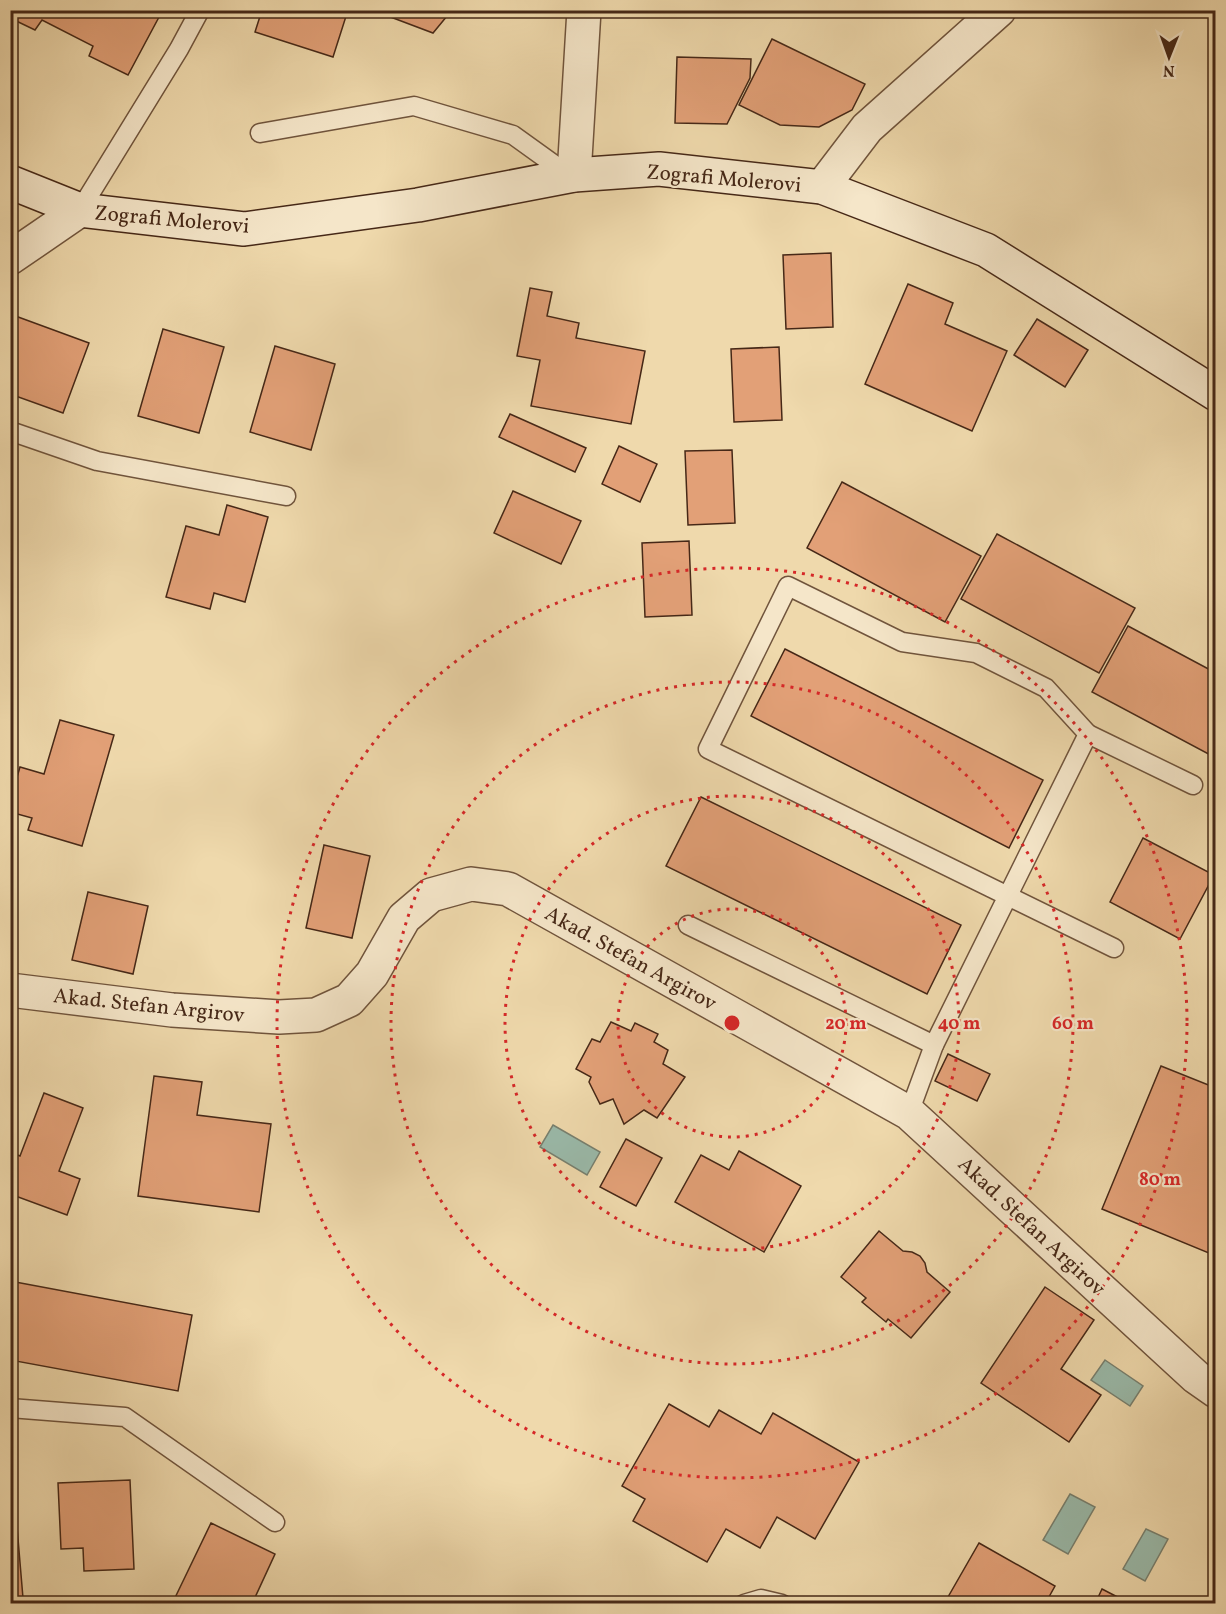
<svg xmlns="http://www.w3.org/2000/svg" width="1226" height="1614" font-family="Vollkorn,serif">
<rect width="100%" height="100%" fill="#efd9ac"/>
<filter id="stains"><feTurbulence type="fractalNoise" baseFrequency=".00333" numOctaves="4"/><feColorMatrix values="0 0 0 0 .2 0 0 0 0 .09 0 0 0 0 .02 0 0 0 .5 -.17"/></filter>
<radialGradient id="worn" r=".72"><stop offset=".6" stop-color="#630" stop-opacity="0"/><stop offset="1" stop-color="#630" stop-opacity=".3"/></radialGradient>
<g fill="#9abaaa" stroke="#78806f" stroke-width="1.5">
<path d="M 553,1125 L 600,1152 L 587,1175 L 540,1147 Z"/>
<path d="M 1105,1360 L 1143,1386 L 1130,1406 L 1091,1380 Z"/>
<path d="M 1070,1494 L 1095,1507 L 1068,1554 L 1043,1540 Z"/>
<path d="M 1146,1529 L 1168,1539 L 1145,1581 L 1123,1569 Z"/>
</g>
<g fill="#e2a077" stroke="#462817" stroke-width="1.5">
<path d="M 10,10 L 147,10 L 159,17 L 128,75 L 89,56 L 93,46 L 42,20 L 35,30 L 10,18 Z"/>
<path d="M 262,10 L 348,10 L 333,57 L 255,32 Z"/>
<path d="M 372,10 L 452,10 L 433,33 Z"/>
<path d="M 772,39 L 865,84 L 852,110 L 819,127 L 780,125 L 739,105 Z"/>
<path d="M 677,57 L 751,59 L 750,78 L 727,124 L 675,123 Z"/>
<path d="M 831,253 L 833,327 L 786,329 L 783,255 Z"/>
<path d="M 908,284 L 953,303 L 945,324 L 1007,351 L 972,431 L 865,384 Z"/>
<path d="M 530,288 L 552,292 L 547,316 L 579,323 L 576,338 L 645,351 L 631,424 L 531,406 L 540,360 L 517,356 Z"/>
<path d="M 10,314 L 89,343 L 63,413 L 10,394 Z"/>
<path d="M 1037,319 L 1088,350 L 1065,387 L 1014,355 Z"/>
<path d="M 163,329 L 224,347 L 199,433 L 138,416 Z"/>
<path d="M 275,346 L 335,364 L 311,450 L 250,432 Z"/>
<path d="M 779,347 L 782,420 L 734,422 L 731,349 Z"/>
<path d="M 510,414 L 586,448 L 575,472 L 499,437 Z"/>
<path d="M 619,446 L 657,464 L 640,502 L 602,484 Z"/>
<path d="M 732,450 L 735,523 L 688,525 L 685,451 Z"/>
<path d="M 842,482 L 981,556 L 945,622 L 807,548 Z"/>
<path d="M 513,491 L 581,521 L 561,564 L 494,533 Z"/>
<path d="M 227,505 L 268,517 L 245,602 L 214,593 L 210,609 L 166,597 L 186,526 L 219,535 Z"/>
<path d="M 997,534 L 1135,608 L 1099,673 L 961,599 Z"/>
<path d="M 689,541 L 692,615 L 645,617 L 642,543 Z"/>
<path d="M 1128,626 L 1216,673 L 1216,758 L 1092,692 Z"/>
<path d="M 785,649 L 1043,780 L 1009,848 L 751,716 Z"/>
<path d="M 60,720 L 114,735 L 82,846 L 28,830 L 32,818 L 10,812 L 10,801 L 20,767 L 44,774 Z"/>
<path d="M 701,797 L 961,925 L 927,994 L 666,866 Z"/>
<path d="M 1143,838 L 1214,875 L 1180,939 L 1110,902 Z"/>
<path d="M 324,845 L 370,856 L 352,938 L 306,928 Z"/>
<path d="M 88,892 L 148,906 L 133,974 L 72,960 Z"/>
<path d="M 10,1011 L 15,1011 L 12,1043 L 10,1043 Z"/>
<path d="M 611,1022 L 631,1031 L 635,1023 L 658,1034 L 654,1042 L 668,1050 L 663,1064 L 685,1077 L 657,1118 L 644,1110 L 624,1124 L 613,1099 L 600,1104 L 589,1082 L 591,1077 L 576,1069 L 592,1039 L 600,1042 Z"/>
<path d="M 948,1054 L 990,1074 L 977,1101 L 935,1081 Z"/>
<path d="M 1161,1066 L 1216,1088 L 1216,1256 L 1102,1209 Z"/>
<path d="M 154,1076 L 202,1082 L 197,1115 L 271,1124 L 259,1212 L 138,1196 Z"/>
<path d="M 44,1093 L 83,1108 L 59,1171 L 80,1179 L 67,1215 L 10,1194 L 10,1152 L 20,1156 Z"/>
<path d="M 626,1139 L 662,1158 L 636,1206 L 600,1187 Z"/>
<path d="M 739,1151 L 801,1186 L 764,1252 L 675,1202 L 701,1155 L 729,1170 Z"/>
<path d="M 879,1231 L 903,1251 L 912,1252 L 920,1256 L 925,1263 L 927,1272 L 950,1292 L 911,1338 L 888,1319 L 886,1322 L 862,1302 L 866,1298 L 841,1277 Z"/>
<path d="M 10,1281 L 192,1315 L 178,1391 L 10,1360 Z"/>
<path d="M 1045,1287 L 1094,1320 L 1061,1369 L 1101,1395 L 1069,1442 L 981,1383 Z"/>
<path d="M 669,1404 L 709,1427 L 719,1410 L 761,1434 L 773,1413 L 859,1462 L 815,1539 L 777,1517 L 760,1548 L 726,1529 L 707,1562 L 633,1521 L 645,1499 L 622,1486 Z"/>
<path d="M 130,1480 L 134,1569 L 84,1571 L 83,1548 L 61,1549 L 58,1483 Z"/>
<path d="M 10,1515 L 16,1515 L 23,1598 L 10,1600 Z"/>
<path d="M 211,1523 L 275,1554 L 252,1604 L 172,1604 Z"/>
<path d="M 979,1543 L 1055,1586 L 1045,1604 L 944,1604 Z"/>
<path d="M 1102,1589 L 1131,1604 L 1095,1604 Z"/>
</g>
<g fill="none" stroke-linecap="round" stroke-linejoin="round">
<g stroke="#70543c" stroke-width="21">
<g id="lane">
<path d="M 260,133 L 414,106 L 513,135 L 570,176"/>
<path d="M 80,210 L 179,49 L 200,10"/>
<path d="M 10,431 L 97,461 L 286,496"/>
<path d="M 1088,734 L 1193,785"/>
<path d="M 688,925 L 934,1045"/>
<path d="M 909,1113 L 934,1045 L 1088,734 L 1046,688 L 976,653 L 902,642 L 788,586 L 708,749 L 1114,948"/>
<path d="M 10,1408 L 125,1417 L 275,1522"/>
<path d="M 744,1604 L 761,1599 L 782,1604"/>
</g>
</g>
<g stroke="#70543c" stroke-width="36">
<g id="street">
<path d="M 574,175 L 584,10"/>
<path d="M 822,187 L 867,128 L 999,10"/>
<path d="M 10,258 L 80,210"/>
<path d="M 10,990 L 172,1010 L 279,1017 L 316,1015 L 349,1000 L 372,974 L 404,918 L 431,895 L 471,884 L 508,889 L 909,1113 L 1196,1377 L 1216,1391"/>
</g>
</g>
<g stroke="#462817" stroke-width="36">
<path id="secondary" d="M 10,182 L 80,210 L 244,229 L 418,205 L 574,175 L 659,169 L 822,187 L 986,250 L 1216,394"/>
</g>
<use href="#lane" stroke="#f5e6c9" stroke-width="18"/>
<use href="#street" stroke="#f5e6c9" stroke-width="33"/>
<use href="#secondary" stroke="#f5e6c9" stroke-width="33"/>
</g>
<g fill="none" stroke="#d62828" stroke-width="3" stroke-dasharray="3 6">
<circle cx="732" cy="1023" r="114"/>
<circle cx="732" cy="1023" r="227"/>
<circle cx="732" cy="1023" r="341"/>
<circle cx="732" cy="1023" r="455"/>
</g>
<g text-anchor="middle" stroke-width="4.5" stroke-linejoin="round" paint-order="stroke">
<g font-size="21" fill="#462817" stroke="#f5e6c9">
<text transform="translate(724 178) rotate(5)" y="7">Zografi Molerovi</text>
<text transform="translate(172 219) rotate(5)" y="7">Zografi Molerovi</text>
<text transform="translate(631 958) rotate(29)" y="7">Akad. Stefan Argirov</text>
<text transform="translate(149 1005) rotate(6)" y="7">Akad. Stefan Argirov</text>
<text transform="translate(1032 1226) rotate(43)" y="7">Akad. Stefan Argirov</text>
</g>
</g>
<circle cx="732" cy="1023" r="9" fill="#d62828" stroke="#f5e6c9" stroke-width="3"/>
<g font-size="18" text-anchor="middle" font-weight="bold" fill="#d62828" stroke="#f5e6c9" stroke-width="4.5" stroke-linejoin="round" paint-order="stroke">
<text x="846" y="1029">20 m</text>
<text x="959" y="1029">40 m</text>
<text x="1073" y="1029">60 m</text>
<text x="1160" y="1185">80 m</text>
</g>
<rect width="1226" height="1614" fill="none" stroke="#efd9ac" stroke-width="36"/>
<rect x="12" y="12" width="1202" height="1590" fill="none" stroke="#462817" stroke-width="3"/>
<rect x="18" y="18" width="1190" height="1578" fill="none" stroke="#462817" stroke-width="1.5"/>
<g transform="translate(1169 57) rotate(181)" stroke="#f5e6c9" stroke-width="4.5" paint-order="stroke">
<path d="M0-4.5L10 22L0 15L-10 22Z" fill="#462817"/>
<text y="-9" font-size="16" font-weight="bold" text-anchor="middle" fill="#462817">N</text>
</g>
<rect width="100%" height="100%" filter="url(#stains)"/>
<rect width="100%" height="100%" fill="url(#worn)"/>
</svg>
